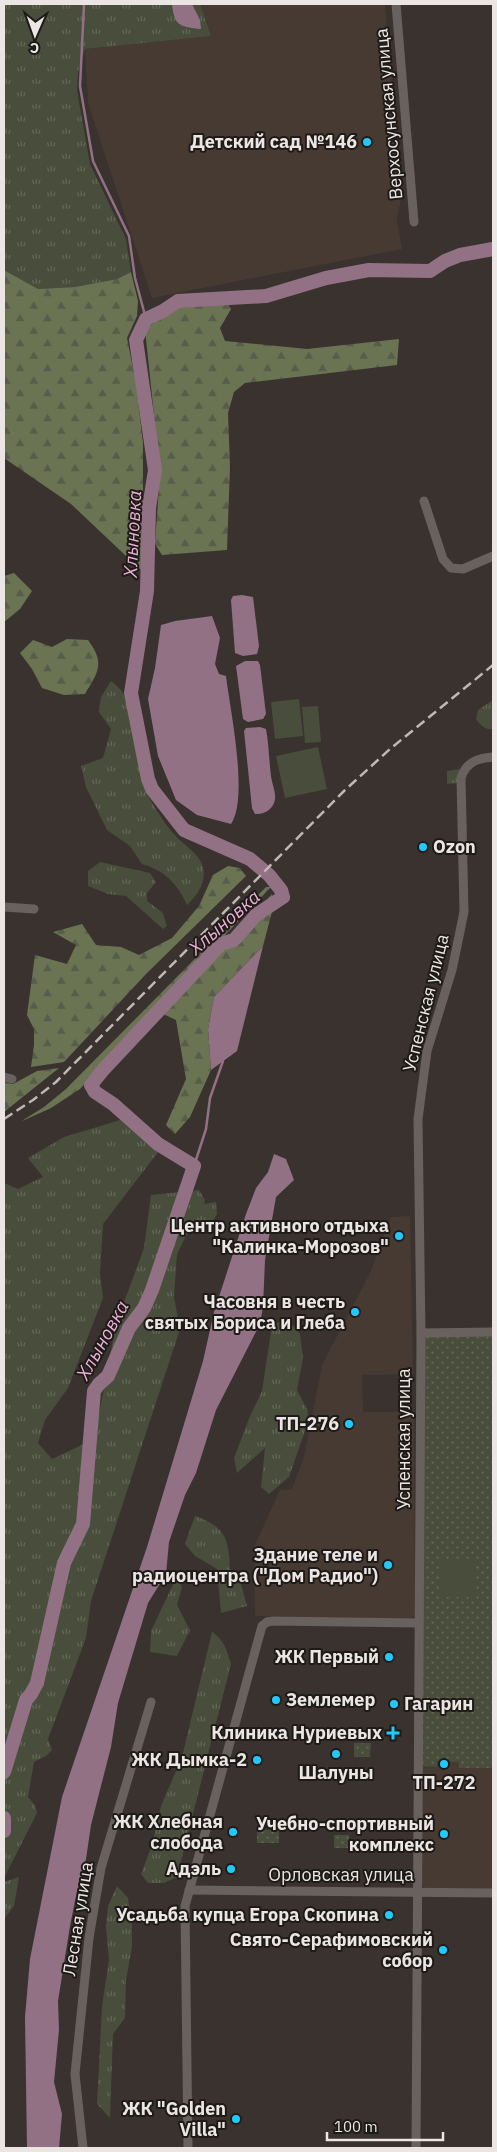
<svg xmlns="http://www.w3.org/2000/svg" width="497" height="2152" font-family="'IBM Plex Sans',sans-serif">
<defs>
<pattern id="grass-tufts" width="24" height="20" patternUnits="userSpaceOnUse" patternTransform="scale(1.25)"><rect width="24" height="20" fill="#484e3b"/><path d="M3 7l-1-3M5 7V3M7 7l1-3M15 17l-1-3M17 17v-4M19 17l1-3" fill="none" stroke="#636857"/></pattern>
<pattern id="forest-firs" width="22" height="20" patternUnits="userSpaceOnUse" patternTransform="scale(1.25)"><rect width="22" height="20" fill="#6a7452"/><path d="M5 1l3.5 6h-7zM16 11l3.5 6h-7z" fill="#585c4b"/></pattern>
<pattern id="park-dots" width="8" height="8" patternUnits="userSpaceOnUse" patternTransform="scale(1.25)"><rect width="8" height="8" fill="#484e3b"/><path d="M2 2h.1M6 6h.1" fill="none" stroke="#636857" stroke-width="1.8" stroke-linecap="round"/></pattern>
</defs>
<rect width="100%" height="100%" fill="#39322e"/>
<g fill="#473a32">
<path d="M 200,4 L 385,4 L 402,193 L 397,220 L 402,249 L 152,298 L 88,103 L 85,49 L 211,36 Z"/>
<path d="M 410,1216 L 413,1374 L 362,1375 L 363,1412 L 414,1412 L 415,1615 L 411,1619 L 255,1616 L 254,1547 L 280,1490 L 292,1489 L 304,1457 L 322,1365 L 370,1273 L 391,1217 Z"/>
<path d="M 437,1761 L 459,1762 L 459,1768 L 493,1768 L 493,1890 L 427,1890 L 420,1884 L 422,1766 L 436,1767 Z"/>
</g>
<g fill="url(#grass-tufts)">
<path d="M 4,4 L 200,4 L 211,36 L 85,49 L 78,72 L 77,91 L 90,164 L 126,239 L 131,272 L 117,279 L 75,287 L 38,289 L 4,270 Z"/>
<path d="M 111,681 C 144,704 133,757 146,791 C 151,802 165,824 173,833 C 181,843 197,852 202,864 C 208,880 198,895 187,905 C 178,884 164,870 142,864 L 130,846 L 107,830 L 86,787 L 81,766 L 103,758 L 111,729 L 99,712 L 101,697 Z"/>
<path d="M 493,700 L 493,729 C 485,730 480,725 476,719 L 478,710 Z"/>
<path d="M 459,769 L 459,780 L 457,783 L 447,784 L 447,771 Z"/>
<path d="M 100,862 L 150,873 L 156,882 L 147,893 L 147,901 L 163,913 L 167,926 L 163,929 L 126,896 L 108,894 L 88,886 L 88,871 Z"/>
<path d="M 120,1120 L 158,1152 L 103,1224 L 100,1273 L 103,1298 L 68,1388 L 45,1420 L 38,1443 L 52,1459 L 86,1443 L 99,1414 L 116,1324 L 144,1248 L 151,1195 L 199,1190 L 205,1200 L 204,1204 L 216,1202 L 217,1214 L 212,1223 L 200,1223 L 195,1226 L 186,1236 L 177,1254 L 174,1297 L 180,1329 L 91,1601 L 86,1638 L 48,1739 L 52,1750 L 46,1756 L 34,1762 L 28,1797 L 35,1805 L 37,1813 L 4,1878 L 4,1183 L 18,1189 L 43,1177 L 28,1158 L 64,1137 Z"/>
<path d="M 287,1319 L 300,1334 L 303,1358 L 297,1390 L 308,1411 L 307,1425 L 289,1477 L 269,1494 L 261,1487 L 265,1448 L 237,1473 L 234,1458 L 250,1416 L 262,1391 L 272,1325 Z"/>
<path d="M 195,1516 C 225,1526 229,1539 230,1569 L 239,1577 L 247,1606 L 221,1613 L 217,1569 L 195,1556 L 185,1544 Z"/>
<path d="M 177,1576 L 182,1587 L 177,1605 L 190,1630 L 177,1656 L 150,1652 L 151,1631 Z"/>
<path d="M 212,1632 C 224,1640 227,1650 231,1664 L 177,1877 L 164,1883 L 148,1883 L 141,1874 L 152,1845 L 161,1806 L 182,1757 Z"/>
<path d="M 19,1877 L 14,1906 L 4,1919 L 4,1882 Z"/>
<path d="M 117,1886 L 128,1898 L 132,1925 L 132,1947 L 126,1980 L 125,2018 L 113,2034 L 110,2118 L 97,2104 L 102,2006 L 109,1960 L 106,1927 L 108,1906 Z"/>
</g>
<g fill="url(#forest-firs)">
<path d="M 4,270 L 38,289 L 75,287 L 117,279 L 131,272 L 138,301 L 137,316 L 127,338 L 136,384 L 143,443 L 143,572 L 71,504 L 4,458 Z"/>
<path d="M 227,302 L 231,309 L 220,328 L 225,341 L 307,349 L 399,339 L 397,365 L 245,383 L 234,392 L 228,413 L 230,467 L 227,550 L 162,555 L 155,544 L 160,473 L 145,329 L 182,303 Z"/>
<path d="M 14,573 L 32,591 L 20,609 L 4,622 L 4,576 Z"/>
<path d="M 67,639 L 88,640 C 105,663 99,671 85,694 L 64,695 L 42,688 L 32,669 L 20,653 L 33,640 L 52,647 Z"/>
<path d="M 228,866 L 240,868 L 246,876 L 147,973 L 64,1062 L 31,1067 L 34,1045 L 34,1029 L 27,1015 L 35,955 L 67,964 L 76,945 L 53,932 L 82,924 L 96,945 L 121,947 L 139,955 L 172,938 L 199,906 L 213,875 Z"/>
<path d="M 266,887 L 271,887 L 102,1064 L 80,1089 L 51,1108 L 20,1122 L 44,1107 L 66,1089 Z"/>
<path d="M 272,894 L 274,904 L 263,946 L 214,997 L 208,1029 L 211,1070 L 190,1117 L 175,1134 L 166,1125 L 186,1079 L 176,1020 L 161,1013 Z"/>
<path d="M 59,1068 L 4,1112 L 4,1082 L 13,1084 L 37,1071 Z"/>
</g>
<g fill="url(#park-dots)">
<path d="M 493,1333 L 493,1768 L 459,1768 L 459,1762 L 437,1761 L 437,1767 L 422,1766 L 423,1343 L 427,1336 Z"/>
<path d="M 354,1743 L 371,1743 L 370,1757 L 354,1757 Z"/>
<rect x="257" y="1830" width="22" height="13"/>
<rect x="334" y="1835" width="15" height="13"/>
</g>
<g fill="#484e3b">
<path d="M 299,699 L 303,736 L 275,739 L 271,702 Z"/>
<path d="M 318,706 L 321,742 L 305,743 L 302,707 Z"/>
<path d="M 318,747 L 327,789 L 285,798 L 276,756 Z"/>
<path d="M 441,1560 L 476,1561 L 476,1597 L 441,1597 Z"/>
</g>
<g fill="#927185">
<path d="M 172,4 L 192,4 L 200,20 L 201,29 C 180,27 174,26 172,4 Z"/>
<path d="M 242,595 L 253,597 L 259,646 L 257,654 L 243,656 L 235,653 L 231,600 L 233,596 Z"/>
<path d="M 212,616 L 220,638 L 215,664 L 219,674 L 226,676 C 230,709 249,798 231,824 L 197,815 L 176,800 L 158,756 L 148,699 L 155,668 L 161,625 L 175,621 Z"/>
<path d="M 245,661 L 258,661 L 260,665 L 266,714 L 263,719 L 248,722 L 243,719 L 236,666 Z"/>
<path d="M 260,727 L 266,729 C 269,745 269,761 271,776 C 272,784 276,792 275,799 C 274,809 264,815 255,814 L 252,808 L 244,731 L 246,728 Z"/>
<path d="M 263,946 L 237,1051 L 211,1070 L 208,1029 L 214,997 Z"/>
<path d="M 274,1154 L 286,1159 L 294,1180 L 276,1197 L 265,1260 L 263,1307 L 260,1324 L 216,1410 L 196,1473 L 185,1495 L 169,1542 L 166,1574 L 148,1603 L 118,1703 L 111,1747 L 91,1825 L 86,1859 L 77,1891 L 70,1926 L 58,2001 L 59,2030 L 54,2082 L 62,2114 L 59,2148 L 27,2148 L 25,2017 L 30,1959 L 62,1797 L 147,1547 L 203,1361 L 214,1312 L 246,1214 L 256,1188 L 268,1172 Z"/>
</g>
<g fill="none" stroke-linecap="round" stroke-linejoin="round">
<g stroke="#927185" stroke-width="2.5">
<path d="M 84,5 L 80,86 L 93,161 L 129,236 L 135,278 L 146,319"/>
<path d="M 194,1166 L 206,1129 L 210,1098 L 223,1061"/>
</g>
<g stroke="#927185" stroke-width="14">
<path d="M 4,1772 L 26,1700 L 31,1694 L 37,1683 L 64,1563 L 83,1524 L 94,1391 L 99,1384 L 108,1376 L 129,1328 L 144,1308 L 152,1290 L 194,1166 L 158,1144 L 113,1104 L 95,1092 L 91,1085 L 103,1070 L 221,944 L 234,940 L 256,915 L 283,897 L 281,890 L 269,875 L 250,859 L 184,830 L 152,789 L 148,779 L 131,693 L 147,591 L 149,508 L 155,470 L 136,340 L 146,319 L 163,311 L 178,301 L 266,296 L 326,278 L 369,270 L 430,271 L 445,261 L 460,255 L 493,249"/>
<path d="M 4,1818 L 4,1831"/>
</g>
<g stroke="#69615d" stroke-width="9">
<path d="M 396,4 L 414,222"/>
<path d="M 424,501 L 443,559 L 451,568 L 463,569 L 493,556"/>
<path d="M 4,907 L 34,909"/>
<path d="M 4,1077 L 12,1079"/>
<path d="M 421,1333 L 493,1332"/>
<path d="M 189,1890 L 493,1893"/>
<path d="M 83,2148 L 75,2074 L 89,1938 L 101,1868 L 151,1702"/>
<path d="M 188,2148 L 185,1906 L 262,1626 L 267,1622 L 273,1621 L 419,1623"/>
<path d="M 416,2148 L 421,1333 L 418,1119 L 427,1051 L 452,970 L 464,912 L 461,778 C 466,762 478,758 493,757"/>
</g>
<path stroke="#bfb9b6" stroke-width="2.5" stroke-dasharray="10 5" stroke-linecap="butt" d="M 4,1119 L 33,1100 L 56,1082 L 344,791 L 390,749 L 493,665"/>
</g>
<g fill="#21c9fd" stroke="#1e1a18" stroke-width="2">
<circle cx="367" cy="142" r="5"/>
<circle cx="423" cy="847" r="5"/>
<circle cx="399" cy="1236" r="5"/>
<circle cx="355" cy="1312" r="5"/>
<circle cx="349" cy="1424" r="5"/>
<circle cx="388" cy="1565" r="5"/>
<circle cx="389" cy="1657" r="5"/>
<circle cx="276" cy="1700" r="5"/>
<circle cx="394" cy="1704" r="5"/>
<path d="M390.5 1725.5h5v5h5v5h-5v5h-5v-5h-5v-5h5z"/>
<circle cx="336" cy="1754" r="5"/>
<circle cx="257" cy="1760" r="5"/>
<circle cx="444" cy="1764" r="5"/>
<circle cx="233" cy="1832" r="5"/>
<circle cx="444" cy="1834" r="5"/>
<circle cx="231" cy="1869" r="5"/>
<circle cx="389" cy="1915" r="5"/>
<circle cx="443" cy="1950" r="5"/>
<circle cx="236" cy="2119" r="5"/>
</g>
<g text-anchor="middle" stroke-width="4" stroke-linejoin="round" paint-order="stroke">
<g font-size="18" fill="#ebe6e3" stroke="#1e1a18">
<text transform="translate(389 114) rotate(-95)" y="6">Верхосунская улица</text>
<text transform="translate(426 1003) rotate(-76)" y="6">Успенская улица</text>
<text transform="translate(404 1439) rotate(-90)" y="6">Успенская улица</text>
<text x="341" y="1881">Орловская улица</text>
<text transform="translate(78 1919) rotate(-81)" y="6">Лесная улица</text>
</g>
<g font-size="18" font-weight="bold" fill="#ebe6e3" stroke="#1e1a18" text-anchor="end">
<text x="357" y="148">Детский сад №146</text>
<text x="433" y="853" text-anchor="start">Ozon</text>
<text x="389" y="1232">Центр активного отдыха<tspan x="389" dy="21">"Калинка-Морозов"</tspan></text>
<text x="345" y="1308">Часовня в честь<tspan x="345" dy="21">святых Бориса и Глеба</tspan></text>
<text x="339" y="1430">ТП-276</text>
<text x="378" y="1561">Здание теле и<tspan x="378" dy="21">радиоцентра ("Дом Радио")</tspan></text>
<text x="379" y="1663">ЖК Первый</text>
<text x="286" y="1706" text-anchor="start">Землемер</text>
<text x="404" y="1710" text-anchor="start">Гагарин</text>
<text x="382" y="1739">Клиника Нуриевых</text>
<text x="247" y="1766">ЖК Дымка-2</text>
<text x="336" y="1779" text-anchor="middle">Шалуны</text>
<text x="444" y="1789" text-anchor="middle">ТП-272</text>
<text x="223" y="1828">ЖК Хлебная<tspan x="223" dy="21">слобода</tspan></text>
<text x="434" y="1830">Учебно-спортивный<tspan x="434" dy="21">комплекс</tspan></text>
<text x="221" y="1875">Адэль</text>
<text x="379" y="1921">Усадьба купца Егора Скопина</text>
<text x="433" y="1946">Свято-Серафимовский<tspan x="433" dy="21">собор</tspan></text>
<text x="226" y="2115">ЖК "Golden<tspan x="226" dy="21">Villa"</tspan></text>
</g>
<g font-size="19" font-style="italic" fill="#eab0d3" stroke="#1e1a18">
<text transform="translate(132 534) rotate(-87)" y="7">Хлыновка</text>
<text transform="translate(224 922) rotate(-41)" y="7">Хлыновка</text>
<text transform="translate(102 1340) rotate(-61)" y="7">Хлыновка</text>
</g>
</g>
<rect width="497" height="2152" fill="none" stroke="#ebe6e3" stroke-width="10"/>
<g transform="translate(35 35) rotate(182)" stroke="#1e1a18" stroke-width="4" paint-order="stroke">
<path d="M0-4L9 19L0 12L-9 19Z" fill="#ebe6e3"/>
<text y="-8" font-size="14" font-weight="bold" text-anchor="middle" fill="#ebe6e3">С</text>
</g>
<path d="M327 2132v8h116v-8" fill="none" stroke="#ebe6e3" stroke-width="2.5"/>
<text x="334" y="2132" font-size="15" fill="#ebe6e3" stroke="#1e1a18" stroke-width="4" paint-order="stroke">100 m</text>
</svg>
